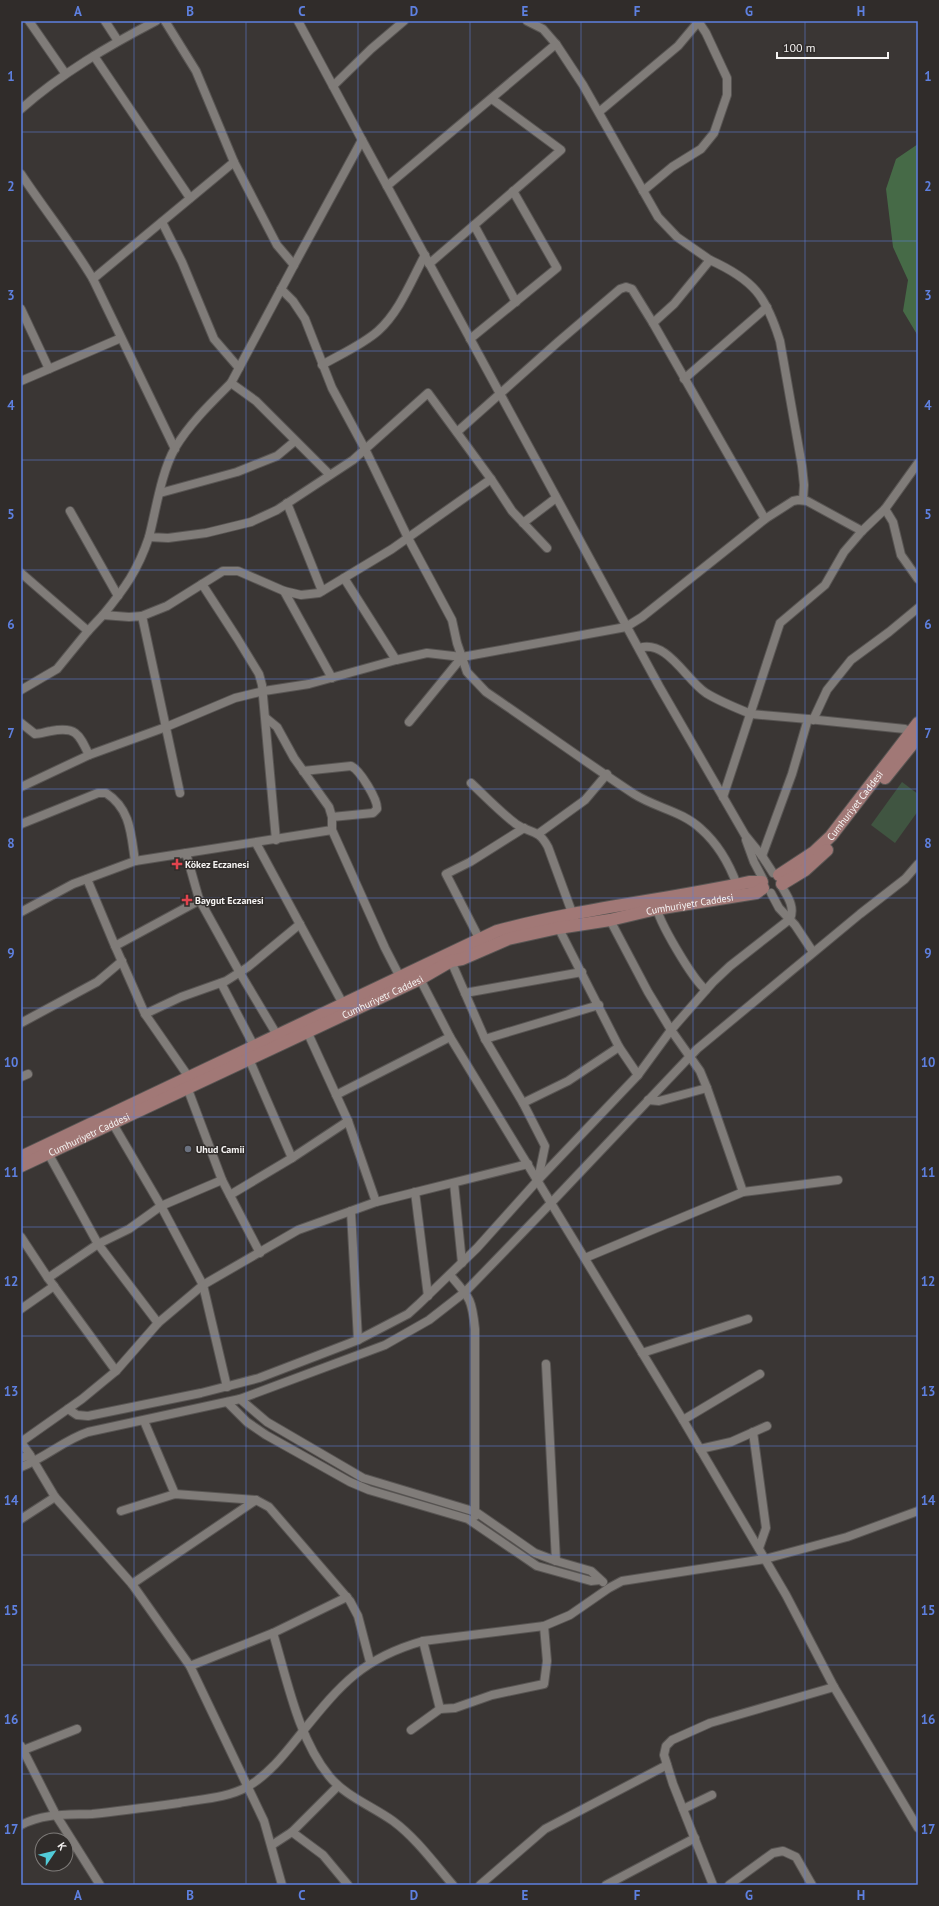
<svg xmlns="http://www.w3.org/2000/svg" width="939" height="1906" font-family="'PT Sans',sans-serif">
<rect width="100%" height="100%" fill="#3a3634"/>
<path fill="#405541" d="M 902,782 L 918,794 L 918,811 L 895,843 L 871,825 Z"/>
<path fill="#466a47" d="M 918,144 L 918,336 L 903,311 L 908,280 L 893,247 L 886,189 L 896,159 Z"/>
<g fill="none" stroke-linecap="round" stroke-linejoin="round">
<g stroke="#585553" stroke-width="10">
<g id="street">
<path d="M 29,21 L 65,73"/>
<path d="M 105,21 L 118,41"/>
<path d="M 165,21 L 196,71 L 234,162"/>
<path d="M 298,21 L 362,140"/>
<path d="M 527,21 L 543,29 L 556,44 L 583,85 L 658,217 L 677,237 L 710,260"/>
<path d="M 94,56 L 190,198"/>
<path d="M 333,86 L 371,49 L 404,21"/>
<path d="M 21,109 C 62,73 108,46 156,21"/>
<path d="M 599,112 L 678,46 L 699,21"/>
<path d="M 21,174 C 44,209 71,242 93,279"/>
<path d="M 387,186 L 556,44"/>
<path d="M 643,191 L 672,167 L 701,149 L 714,133 L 727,95 L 727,78 L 706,33 L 698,21"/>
<path d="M 162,222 L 182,262 L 214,339 L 239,368"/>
<path d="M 474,225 L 516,302"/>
<path d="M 429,264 L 561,150 L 492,99"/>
<path d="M 294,265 L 362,140 L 659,686 L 745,835 L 762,856 L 773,873"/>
<path d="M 281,289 L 293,301 L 305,319 L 332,388 L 365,449 L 408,538 L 452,620 L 457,643 L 467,672 L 486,692 C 536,726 584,761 634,794 C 656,808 682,811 701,829 C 718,844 729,863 737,885"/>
<path d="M 21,309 L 49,369"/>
<path d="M 470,339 L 557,268 L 513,191"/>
<path d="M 322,365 C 341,354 362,345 378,331 C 400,311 411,281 425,255"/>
<path d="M 684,379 L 767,307"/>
<path d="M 21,381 L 121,338"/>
<path d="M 457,432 L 558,342 L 620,289 L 626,287 L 632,289 L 653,323"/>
<path d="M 175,449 L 93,279 L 234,162 L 277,245 L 294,265 L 231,383"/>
<path d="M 491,479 L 512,511 L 547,548"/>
<path d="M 160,493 L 237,472 L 277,456 L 295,441"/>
<path d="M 287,503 L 322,591"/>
<path d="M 885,509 L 893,522 L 901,555 L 918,579"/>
<path d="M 70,511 L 118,596"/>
<path d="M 765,519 L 653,323 L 674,304 L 710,260 C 754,280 766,296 780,341 L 802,466 L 804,485 L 803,500"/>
<path d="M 523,523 L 556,498"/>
<path d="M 21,573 L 88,631 L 57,669 L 21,690"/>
<path d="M 202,584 L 237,638 L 259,674 L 262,685 L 276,840"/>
<path d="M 284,591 L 332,678"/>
<path d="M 103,615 C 125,588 138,570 149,537"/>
<path d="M 142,616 L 167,606 L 223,571 L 238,571 L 284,591 L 301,595 L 319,593 L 392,549 L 491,479 L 428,393 L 353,460 L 277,510 L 251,522 L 206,533 L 168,538 L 149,537 C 156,510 161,473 175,448 C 190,423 211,403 231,383 L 256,401 L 330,475"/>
<path d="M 88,631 L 103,615 L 129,617 L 142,616 L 180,793"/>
<path d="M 639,648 C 667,639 686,680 706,693 C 719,701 736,708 751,714 L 808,719 L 792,774 L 762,856"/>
<path d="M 396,660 L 427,653 L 462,657 L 626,627 L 642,617 L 765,519 L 793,501 L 798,500 L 807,501 L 862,531"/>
<path d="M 266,718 L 277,727 L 294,758 L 329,807 L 332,817 L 332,830"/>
<path d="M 808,719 L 905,729 L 915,734"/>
<path d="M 813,720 L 827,690 L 851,660 L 889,632 L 918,608"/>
<path d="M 409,722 L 462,657"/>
<path d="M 21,723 L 35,734 C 40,734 45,732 51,731 C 76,726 79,734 89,755"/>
<path d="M 303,771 L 351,766 C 360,770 378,800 377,809 L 373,813 L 332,817"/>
<path d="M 471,783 C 486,797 500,812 516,824 C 530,834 538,828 548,847 L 574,918"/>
<path d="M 21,787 L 89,755 L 166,727 L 235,698 L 264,691 L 309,684 L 396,660 L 344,578"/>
<path d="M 723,797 L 780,623 L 825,585 L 844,552 L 862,531 L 885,509 L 918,463"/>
<path d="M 21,824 L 98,793 L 106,793 C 131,809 131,835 135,861 L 73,884 L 21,912"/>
<path d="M 538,834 L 585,800 L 607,774"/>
<path d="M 746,840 L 754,862 L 763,879"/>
<path d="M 256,843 L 343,1004"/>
<path d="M 186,853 L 199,899 L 240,973 L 277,1035"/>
<path d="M 135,861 L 332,830 L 385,948 L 402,981"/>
<path d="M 87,879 L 115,946 L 200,900"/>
<path d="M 771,893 L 779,908 L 795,925 L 813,952"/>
<path d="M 656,905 C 658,921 693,980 706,990"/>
<path d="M 557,925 L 619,1047 L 638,1075"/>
<path d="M 482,944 L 446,874 L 470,862 L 524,828"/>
<path d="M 115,946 L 145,1014 L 188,1076 L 187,1087 L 222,1180 L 260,1253"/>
<path d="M 451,961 L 485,1039 L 523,1103 L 545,1146 L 538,1180"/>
<path d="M 420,979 L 450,1037 L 683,1420 L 786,1595 L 834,1687 L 918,1828"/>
<path d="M 221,983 L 256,1050"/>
<path d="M 465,993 L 582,972"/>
<path d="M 145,1014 L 181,997 L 226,981 L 248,967 L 300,924"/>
<path d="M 21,1023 L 97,982 L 122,961"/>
<path d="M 306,1029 L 348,1121 L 376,1202"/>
<path d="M 485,1039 L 599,1005"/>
<path d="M 249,1059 L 292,1158"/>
<path d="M 21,1077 L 28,1074"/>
<path d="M 336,1095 L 450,1037"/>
<path d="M 648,1100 L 659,1101 L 707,1088"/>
<path d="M 523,1103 L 568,1081 L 619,1047"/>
<path d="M 113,1124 L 161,1206 L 203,1285 L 227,1387"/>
<path d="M 48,1153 L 98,1244 L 158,1323"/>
<path d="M 454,1183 L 462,1263"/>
<path d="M 415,1192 L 428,1296"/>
<path d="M 743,1192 L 838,1180"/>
<path d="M 230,1195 L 292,1158 L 348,1121"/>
<path d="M 351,1211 L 358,1340"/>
<path d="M 21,1237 L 48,1278 L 116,1371"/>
<path d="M 585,1258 L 743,1192 L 707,1088 L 700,1071 L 671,1030 L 648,992 L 610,920"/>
<path d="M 450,1275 C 470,1298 472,1299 475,1329 L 475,1516"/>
<path d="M 48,1278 L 98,1244 L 129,1229 L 161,1206 L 222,1180"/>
<path d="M 21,1309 L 54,1286"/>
<path d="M 642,1353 L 748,1319"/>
<path d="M 546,1364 L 556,1561"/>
<path d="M 240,1399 L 267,1422 L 363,1478 L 476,1512 L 535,1553 L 556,1561 L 591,1571 L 603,1582"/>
<path d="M 227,1402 L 247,1422 L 266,1435 L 350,1482 L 369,1490 L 468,1519 L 537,1566 L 591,1581 L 600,1580"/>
<path d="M 68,1409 L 77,1415 L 88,1416 L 201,1393 L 259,1378 L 358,1340 L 408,1314 L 419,1304 L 477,1248 L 538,1180 L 638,1075 L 671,1030 L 713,982 L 730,966 L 790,919 C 795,907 788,897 782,887"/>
<path d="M 683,1420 L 760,1374"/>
<path d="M 144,1421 L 175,1494"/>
<path d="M 753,1432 L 766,1528 L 759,1548"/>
<path d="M 21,1442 L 82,1399 L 116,1371 L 158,1323 L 203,1285 L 298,1230 L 376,1202 L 528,1164"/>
<path d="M 21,1442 L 30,1455 L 55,1497 L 132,1584 L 190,1666 L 264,1821 L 282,1885"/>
<path d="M 700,1449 L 731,1442 L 767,1426"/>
<path d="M 21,1458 L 30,1455"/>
<path d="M 21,1467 C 45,1458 64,1440 88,1432 L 240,1399 L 385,1345 L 429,1320 L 465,1292 L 551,1203 L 697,1049 L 860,914 L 905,879 L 918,864"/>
<path d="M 121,1511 L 175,1494 L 256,1500 L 269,1507 L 350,1601 L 358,1616 L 370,1662"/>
<path d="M 21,1519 L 55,1497"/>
<path d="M 132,1584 L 256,1500"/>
<path d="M 273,1633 C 287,1679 298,1738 329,1776 C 345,1796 372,1806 393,1821 C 416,1838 434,1863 453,1885"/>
<path d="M 423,1641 L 440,1709"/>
<path d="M 190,1666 L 273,1633 L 347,1597"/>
<path d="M 411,1730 L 440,1709 L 455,1708 L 492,1695 L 544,1684 L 547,1661 L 544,1626"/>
<path d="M 21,1746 L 56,1815 L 100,1885"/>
<path d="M 21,1751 L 77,1729"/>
<path d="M 683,1809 L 712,1795"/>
<path d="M 21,1825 C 44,1813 67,1815 92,1814 C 121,1811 150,1807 179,1803 C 201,1799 227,1798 247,1787 C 270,1774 287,1751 303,1731 C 341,1684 363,1658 423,1641 L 544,1626 L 570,1615 L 609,1588 L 622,1581 L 765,1559 L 847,1537 L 918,1511"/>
<path d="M 292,1832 L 323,1855 L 348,1885"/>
<path d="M 272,1845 L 292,1832 L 338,1786"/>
<path d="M 480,1885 L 545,1829 L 667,1765"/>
<path d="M 606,1885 L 695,1838"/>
<path d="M 713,1885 L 673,1784 L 664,1755 L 666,1746 L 672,1740 L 710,1723 L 834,1687"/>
<path d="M 729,1885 L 773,1853 L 783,1851 L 796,1857 L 812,1885"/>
</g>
</g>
<g stroke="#585553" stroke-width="14">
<g id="secondary">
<path d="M 885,778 L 918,737"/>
<path id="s1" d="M 779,875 L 814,852 L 831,836 L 918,723"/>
<path d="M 782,884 L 805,870 L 827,850"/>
<path d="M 21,1157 L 497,931 C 579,909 665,900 749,882 L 762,882"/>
<path id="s2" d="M 21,1166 L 420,979 L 451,961 L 462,959 L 508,939 L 558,928 L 610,920 L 656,909 L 756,893 L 763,888"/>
</g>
</g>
<use href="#street" stroke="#807c79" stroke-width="8"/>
<use href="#secondary" stroke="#a17876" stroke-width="12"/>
</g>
<path fill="none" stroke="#5e80e0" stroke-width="1" stroke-opacity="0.55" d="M 134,21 L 134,1885M 246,21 L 246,1885M 358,21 L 358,1885M 470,21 L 470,1885M 581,21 L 581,1885M 693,21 L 693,1885M 805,21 L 805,1885M 21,132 L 918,132M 21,241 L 918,241M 21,351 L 918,351M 21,460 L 918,460M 21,570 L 918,570M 21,679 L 918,679M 21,789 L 918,789M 21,898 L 918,898M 21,1008 L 918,1008M 21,1117 L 918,1117M 21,1227 L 918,1227M 21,1336 L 918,1336M 21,1446 L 918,1446M 21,1555 L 918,1555M 21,1665 L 918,1665M 21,1774 L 918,1774"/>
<g fill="#e0444e" stroke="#302c2a" stroke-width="1.5">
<path d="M175 858h4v4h4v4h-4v4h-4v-4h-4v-4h4z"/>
<path d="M185 894h4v4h4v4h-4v4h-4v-4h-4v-4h4z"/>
</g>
<circle fill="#6b7280" stroke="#302c2a" stroke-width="1.5" cx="188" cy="1149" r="4"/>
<g text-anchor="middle" stroke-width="3" stroke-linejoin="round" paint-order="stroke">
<g font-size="10" fill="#f5f3f2" stroke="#302c2a">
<text dy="4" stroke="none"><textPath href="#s1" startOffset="104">Cumhuriyet Caddesi</textPath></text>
<text dy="4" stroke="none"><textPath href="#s2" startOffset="723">Cumhuriyetr Caddesi</textPath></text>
<text dy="4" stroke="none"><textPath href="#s2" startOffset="399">Cumhuriyetr Caddesi</textPath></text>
<text dy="4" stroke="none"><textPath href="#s2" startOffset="75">Cumhuriyetr Caddesi</textPath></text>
</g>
<g font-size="10" font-weight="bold" fill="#f5f3f2" stroke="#302c2a" text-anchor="start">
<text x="185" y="868">Kökez Eczanesi</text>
<text x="195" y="904">Baygut Eczanesi</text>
<text x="196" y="1153">Uhud Camii</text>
</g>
</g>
<rect width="939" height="1906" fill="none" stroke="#302c2a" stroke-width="44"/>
<g transform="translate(54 1852) rotate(55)"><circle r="19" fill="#302c2a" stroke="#7f7c7a"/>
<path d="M0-3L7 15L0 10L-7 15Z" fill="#52cbd8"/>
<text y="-6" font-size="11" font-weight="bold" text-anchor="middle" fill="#f5f3f2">K</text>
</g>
<path d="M777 52v6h111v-6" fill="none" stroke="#f5f3f2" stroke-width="2"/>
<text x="783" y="52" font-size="12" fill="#f5f3f2" stroke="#302c2a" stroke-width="3" paint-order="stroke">100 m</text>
<rect x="22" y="22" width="895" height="1862" fill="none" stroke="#5e80e0" stroke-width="1.5"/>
<g font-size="13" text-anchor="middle" font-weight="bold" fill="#5e80e0">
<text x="78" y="16">A</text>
<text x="190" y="16">B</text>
<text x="302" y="16">C</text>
<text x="414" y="16">D</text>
<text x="525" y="16">E</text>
<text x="637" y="16">F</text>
<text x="749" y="16">G</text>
<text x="861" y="16">H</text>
<text x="11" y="81">1</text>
<text x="928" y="81">1</text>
<text x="11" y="191">2</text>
<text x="928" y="191">2</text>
<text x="11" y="300">3</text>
<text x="928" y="300">3</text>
<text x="11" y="410">4</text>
<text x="928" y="410">4</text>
<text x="11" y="519">5</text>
<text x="928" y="519">5</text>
<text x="11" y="629">6</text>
<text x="928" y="629">6</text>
<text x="11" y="738">7</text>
<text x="928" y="738">7</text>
<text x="11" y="848">8</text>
<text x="928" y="848">8</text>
<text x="11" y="958">9</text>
<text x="928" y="958">9</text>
<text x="11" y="1067">10</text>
<text x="928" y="1067">10</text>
<text x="11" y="1177">11</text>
<text x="928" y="1177">11</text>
<text x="11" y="1286">12</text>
<text x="928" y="1286">12</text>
<text x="11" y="1396">13</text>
<text x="928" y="1396">13</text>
<text x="11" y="1505">14</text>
<text x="928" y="1505">14</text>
<text x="11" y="1615">15</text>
<text x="928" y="1615">15</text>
<text x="11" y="1724">16</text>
<text x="928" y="1724">16</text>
<text x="11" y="1834">17</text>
<text x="928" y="1834">17</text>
<text x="78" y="1900">A</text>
<text x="190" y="1900">B</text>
<text x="302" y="1900">C</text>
<text x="414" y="1900">D</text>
<text x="525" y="1900">E</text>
<text x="637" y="1900">F</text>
<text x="749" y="1900">G</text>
<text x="861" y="1900">H</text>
</g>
</svg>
